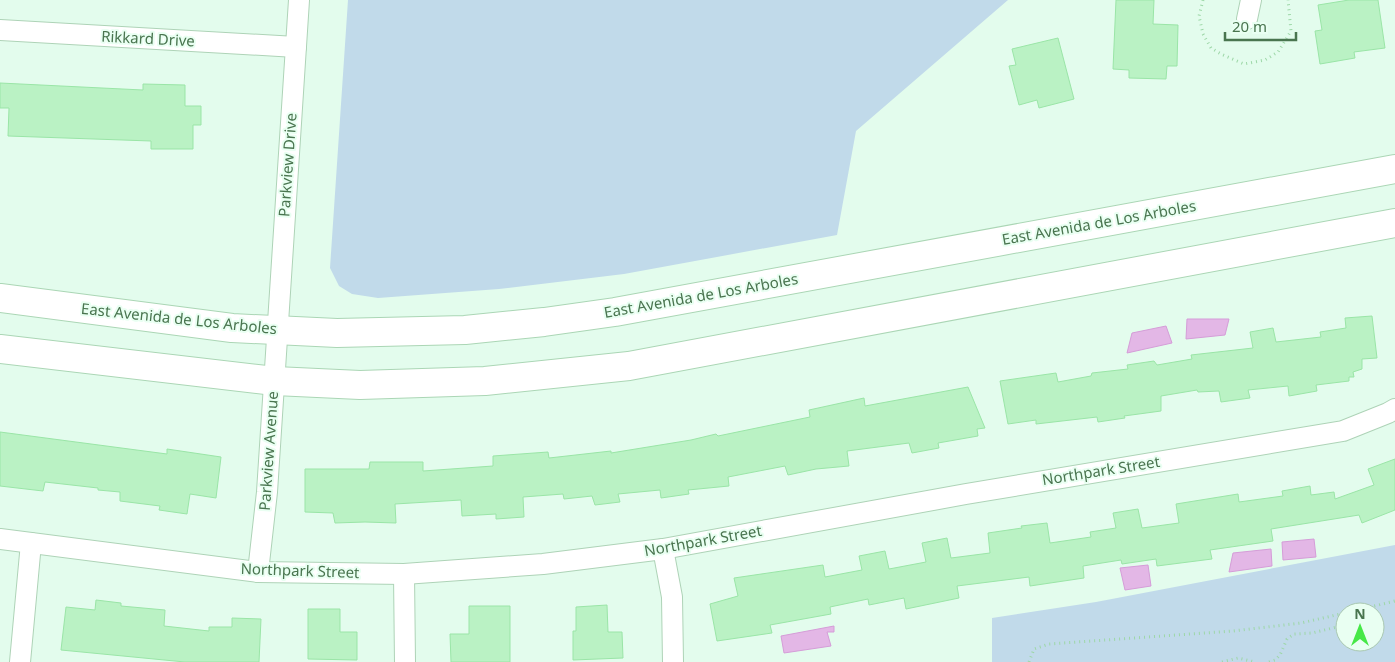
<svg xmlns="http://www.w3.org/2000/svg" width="1395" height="662" font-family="'Noto Sans',sans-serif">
<rect width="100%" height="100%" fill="#e3fced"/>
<g fill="#c1daea" fill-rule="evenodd">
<path d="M 348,0 L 1008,0 L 856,131 L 837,235 L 624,274 L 499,289 L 378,298 L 352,294 L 339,286 L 330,268 Z"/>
<path d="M 1395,545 L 1395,662 L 992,662 L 992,618 L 1096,602 ZM 1345,612 L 1375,612 L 1375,642 L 1345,642 Z"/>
</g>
<g fill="#e3b7e6" stroke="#d59dd8">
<path d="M 1187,319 L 1229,319 L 1225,335 L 1186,339 Z"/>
<path d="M 1166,326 L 1172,343 L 1127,353 L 1132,333 Z"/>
<path d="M 1314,539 L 1316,557 L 1283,560 L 1282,542 Z"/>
<path d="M 1271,549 L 1272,566 L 1229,572 L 1233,553 Z"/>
<path d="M 1148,565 L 1151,586 L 1125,590 L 1120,568 Z"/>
<path d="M 834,626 L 834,632 L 827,632 L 831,646 L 784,653 L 781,636 Z"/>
</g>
<g fill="#baf2c4" stroke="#9ae5a7">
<path d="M 1116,0 L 1154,0 L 1153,24 L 1178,25 L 1177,66 L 1167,66 L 1166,79 L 1129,78 L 1129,70 L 1113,69 Z"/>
<path d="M 1349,0 L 1378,0 L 1385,48 L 1354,52 L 1355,58 L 1320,64 L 1315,31 L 1322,30 L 1318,5 Z"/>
<path d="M 1058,38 L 1074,99 L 1039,108 L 1037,100 L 1019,105 L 1009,66 L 1016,65 L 1012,49 Z"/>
<path d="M 0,83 L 143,90 L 143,84 L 185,85 L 185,106 L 201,106 L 201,125 L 193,125 L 193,149 L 151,149 L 151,141 L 8,136 L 9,108 L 0,108 Z"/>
<path d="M 1372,316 L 1377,358 L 1362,359 L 1362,369 L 1353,372 L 1354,377 L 1349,377 L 1349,381 L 1316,385 L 1317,391 L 1289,396 L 1288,386 L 1248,390 L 1250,398 L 1221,402 L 1219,391 L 1198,392 L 1197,390 L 1161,396 L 1161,411 L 1124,416 L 1125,418 L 1098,422 L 1097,417 L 1036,424 L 1036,420 L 1008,424 L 1000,381 L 1056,373 L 1058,382 L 1091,376 L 1092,373 L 1128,369 L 1127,365 L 1154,361 L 1157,365 L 1192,359 L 1191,355 L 1253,348 L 1250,332 L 1273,328 L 1276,342 L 1321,337 L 1320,332 L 1346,328 L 1345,318 Z"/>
<path d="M 968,387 L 985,428 L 977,429 L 978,436 L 938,443 L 939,448 L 912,453 L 909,443 L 847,451 L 849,466 L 816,469 L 788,475 L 785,466 L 728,477 L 729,486 L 688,490 L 689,494 L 661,498 L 660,490 L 618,494 L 620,502 L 595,505 L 592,496 L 564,499 L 563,494 L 523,497 L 524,517 L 496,519 L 496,514 L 462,516 L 461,500 L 395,504 L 396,523 L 365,522 L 335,523 L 333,513 L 305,512 L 305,469 L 369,469 L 370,462 L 423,462 L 423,471 L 493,466 L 493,456 L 548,452 L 549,458 L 611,451 L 611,453 L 691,440 L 716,434 L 718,436 L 810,417 L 809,410 L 864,398 L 865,406 Z"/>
<path d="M 0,432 L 167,454 L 167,449 L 221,457 L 216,498 L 190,494 L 187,514 L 159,510 L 160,506 L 120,501 L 120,492 L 98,490 L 98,488 L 45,482 L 43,491 L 0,486 Z"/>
<path d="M 1395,459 L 1395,510 L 1362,523 L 1359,515 L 1271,529 L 1273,541 L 1210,550 L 1212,559 L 1157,566 L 1156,559 L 1122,564 L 1121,560 L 1083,566 L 1084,578 L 1030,586 L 1029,577 L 957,586 L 959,598 L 906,609 L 904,598 L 869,605 L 868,599 L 830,607 L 831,614 L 770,625 L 772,633 L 717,641 L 710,604 L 738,596 L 734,578 L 823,565 L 825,577 L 862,570 L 859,556 L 885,551 L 889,569 L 926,562 L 922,543 L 947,538 L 951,558 L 990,553 L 988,533 L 1022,528 L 1021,526 L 1047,523 L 1050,543 L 1091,537 L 1090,532 L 1116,528 L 1113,513 L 1138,509 L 1142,528 L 1179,523 L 1176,504 L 1238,494 L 1239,502 L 1283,496 L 1282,491 L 1310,486 L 1311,495 L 1334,492 L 1335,499 L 1374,485 L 1368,469 Z"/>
<path d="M 96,600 L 121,603 L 121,606 L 165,610 L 164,626 L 209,631 L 209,627 L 232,627 L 232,618 L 261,619 L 259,662 L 185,662 L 61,650 L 66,607 L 95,610 Z"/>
<path d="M 607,605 L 608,632 L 622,632 L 623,658 L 573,660 L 573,631 L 576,631 L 576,607 Z"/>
<path d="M 469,606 L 510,606 L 510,662 L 451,662 L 450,634 L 469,634 Z"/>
<path d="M 308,609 L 340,609 L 340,632 L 357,632 L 357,660 L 308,659 Z"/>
</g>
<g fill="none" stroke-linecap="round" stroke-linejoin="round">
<g stroke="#aed3b7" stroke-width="22">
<g id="street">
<path d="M 1247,19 L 1251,0"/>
<path d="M 0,30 L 296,47"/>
<path d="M 0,539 L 258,572 L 404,574 L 543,564 L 663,549 L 966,494 L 1343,431 L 1388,413 L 1395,409"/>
<path d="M 663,549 L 672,597 L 673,662"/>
<path d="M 258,572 L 267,492 L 299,0"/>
<path d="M 404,574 L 405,662"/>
<path d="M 20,662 L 31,543"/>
</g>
</g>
<g stroke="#abd6b5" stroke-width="30">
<g id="secondary">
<path d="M 0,298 L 232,328 L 337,333 L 465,330 L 544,322 L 615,312 L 1395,169"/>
<path d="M 0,349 L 275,381 L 360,385 L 485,381 L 629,366 L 1395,223"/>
</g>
</g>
<g stroke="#9dd7a7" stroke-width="3" stroke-dasharray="1 4" stroke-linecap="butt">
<path d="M 1203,0 L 1199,16 L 1203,34 L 1211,48 L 1221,54 L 1244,64 L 1265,60 L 1278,52 L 1291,31 L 1288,0"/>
<path d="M 1350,612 L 1395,601"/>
<path d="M 1029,662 L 1034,649 L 1049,644 L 1233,631 L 1301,623 L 1345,613"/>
<path d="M 1222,662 L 1238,658 L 1255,662"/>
<path d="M 1269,662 L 1275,660 L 1280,655 L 1287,639 L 1294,634 L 1312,633 L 1337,627 L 1345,629"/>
</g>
<use href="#street" stroke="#fff" stroke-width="20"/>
<use href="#secondary" stroke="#fff" stroke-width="28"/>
</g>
<g text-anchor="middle" stroke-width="4" stroke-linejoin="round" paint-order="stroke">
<g font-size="15" fill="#49754f" stroke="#e9fff2">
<text transform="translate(148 39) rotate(3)" y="5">Rikkard Drive</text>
<text transform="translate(288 165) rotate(-86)" y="5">Parkview Drive</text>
<text transform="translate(1099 223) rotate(-10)" y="5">East Avenida de Los Arboles</text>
<text transform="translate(701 296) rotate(-10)" y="5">East Avenida de Los Arboles</text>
<text transform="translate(179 319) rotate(6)" y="5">East Avenida de Los Arboles</text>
<text transform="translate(269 451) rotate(-86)" y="5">Parkview Avenue</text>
<text transform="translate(1101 471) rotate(-9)" y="5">Northpark Street</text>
<text transform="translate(703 541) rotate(-10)" y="5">Northpark Street</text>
<text transform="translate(300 571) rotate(2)" y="5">Northpark Street</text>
</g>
</g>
<g transform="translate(1360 627)"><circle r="24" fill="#e9fff2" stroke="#a9c8b1"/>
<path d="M0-4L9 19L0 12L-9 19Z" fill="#46e847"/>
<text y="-8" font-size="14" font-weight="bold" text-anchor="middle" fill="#49754f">N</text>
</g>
<path d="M1225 32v8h71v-8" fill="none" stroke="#49754f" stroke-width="2.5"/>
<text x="1232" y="32" font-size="15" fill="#49754f" stroke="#e9fff2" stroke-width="4" paint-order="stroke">20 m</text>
</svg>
